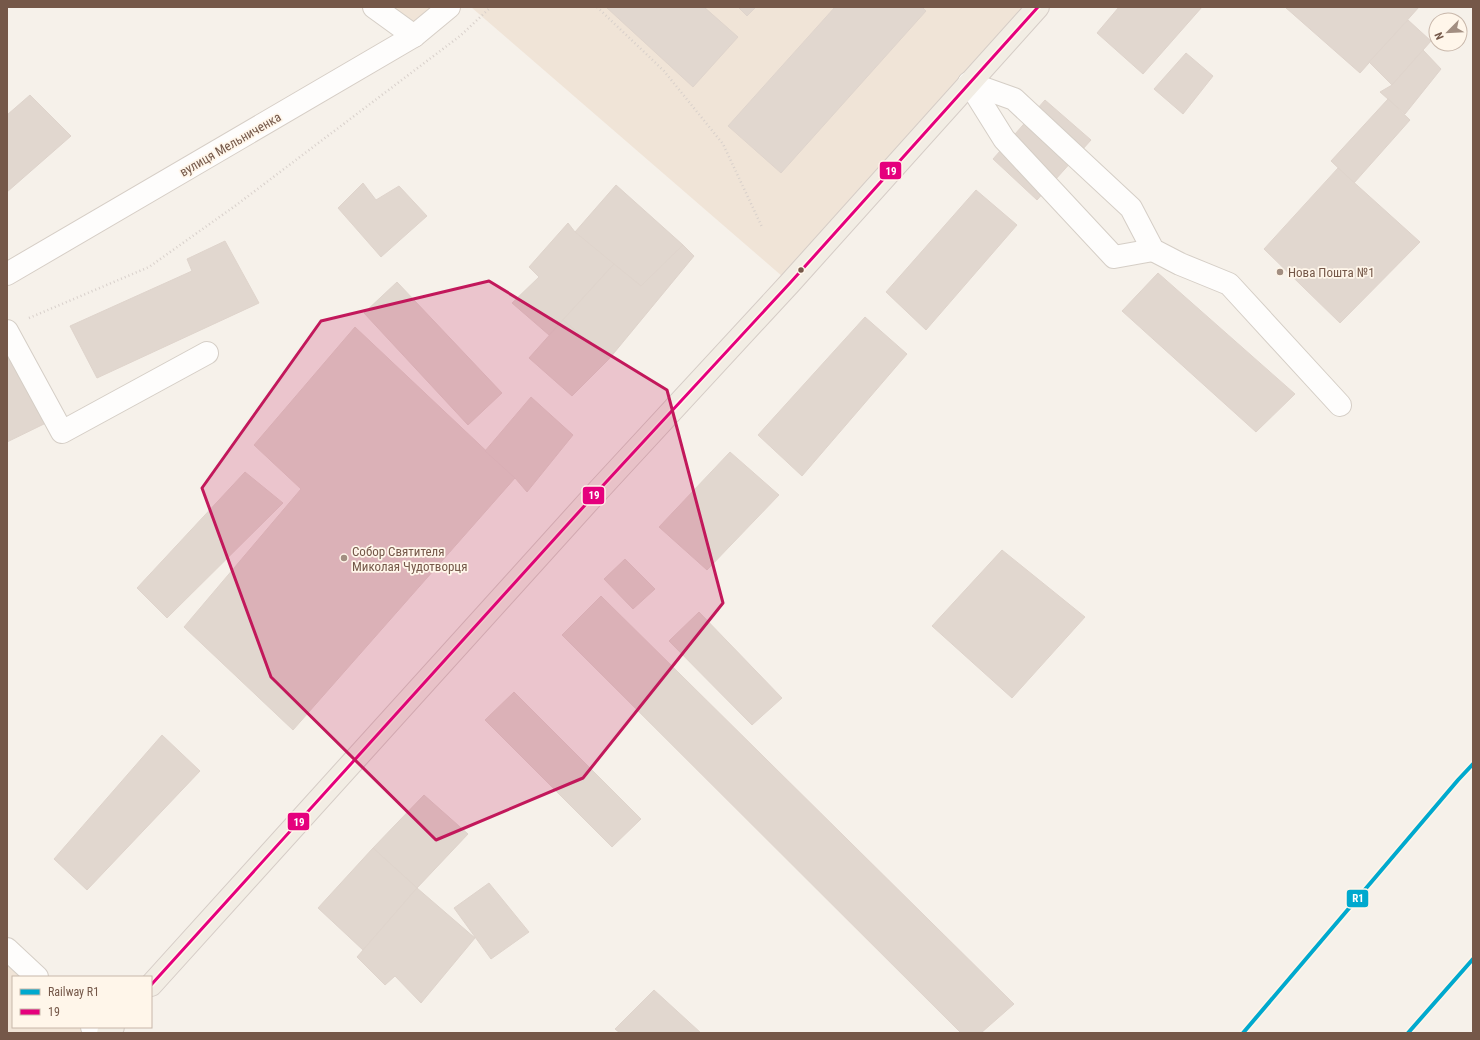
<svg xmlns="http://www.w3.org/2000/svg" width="1480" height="1040" font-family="'Roboto Condensed',sans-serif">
<rect width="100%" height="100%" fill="#f6f1ea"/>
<g fill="#f0e4d7">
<path d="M 374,7 L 449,7 L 414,36 Z"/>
<path d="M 471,7 L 1038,7 L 790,283 Z"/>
<path d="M 7,949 L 37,977 L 13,977 L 13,1027 L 92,1027 L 99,1033 L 7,1033 Z"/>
</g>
<g fill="#e1d7cf" stroke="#dfd4cc">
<path d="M 606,7 L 704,7 L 738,37 L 693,87 Z"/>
<path d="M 738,7 L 756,7 L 747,16 Z"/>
<path d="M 835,7 L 922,7 L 926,11 L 781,173 L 728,126 Z"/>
<path d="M 1119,7 L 1202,7 L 1143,74 L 1097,33 Z"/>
<path d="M 1285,7 L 1419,7 L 1360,73 Z"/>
<path d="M 1408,20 L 1431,41 L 1392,85 L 1369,62 Z"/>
<path d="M 1423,50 L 1441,69 L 1405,114 L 1380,92 L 1392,85 Z"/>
<path d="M 1186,53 L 1213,76 L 1183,114 L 1154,89 Z"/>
<path d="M 30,95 L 71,136 L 7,192 L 7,115 Z"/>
<path d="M 1388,99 L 1410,120 L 1354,183 L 1331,161 Z"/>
<path d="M 1045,100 L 1091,140 L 1037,200 L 993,159 Z"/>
<path d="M 1338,168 L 1420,242 L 1340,323 L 1264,249 Z"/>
<path d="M 363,183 L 376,200 L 399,186 L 427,216 L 381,257 L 338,208 Z"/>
<path d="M 616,185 L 683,245 L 641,286 L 575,232 Z"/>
<path d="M 976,190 L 1017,225 L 926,330 L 886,292 Z"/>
<path d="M 568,223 L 575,232 L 614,264 L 549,335 L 512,303 L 539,277 L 529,267 Z"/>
<path d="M 225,241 L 259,303 L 97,378 L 70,326 L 192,271 L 187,259 Z"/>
<path d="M 683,245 L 694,256 L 609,359 L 563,320 L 614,264 L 641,286 Z"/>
<path d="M 1158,273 L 1295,394 L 1256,432 L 1122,311 Z"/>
<path d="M 397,282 L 502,393 L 468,425 L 364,313 Z"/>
<path d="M 865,317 L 907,354 L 802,476 L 758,435 Z"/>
<path d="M 563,320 L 609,359 L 572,396 L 529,358 Z"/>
<path d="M 355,327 L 515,478 L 293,730 L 184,627 L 301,489 L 254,445 Z"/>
<path d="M 7,354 L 48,422 L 7,442 Z"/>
<path d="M 531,397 L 573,435 L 527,492 L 515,478 L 485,451 Z"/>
<path d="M 730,452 L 779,495 L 707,570 L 659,527 Z"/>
<path d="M 245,472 L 283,503 L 167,618 L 137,588 Z"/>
<path d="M 1002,550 L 1085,617 L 1012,698 L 932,626 Z"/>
<path d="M 625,559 L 655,589 L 633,609 L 604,579 Z"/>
<path d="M 601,596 L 1014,1004 L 981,1033 L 961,1033 L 562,635 Z"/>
<path d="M 699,612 L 782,698 L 752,725 L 669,641 Z"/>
<path d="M 514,692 L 641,819 L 612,847 L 485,720 Z"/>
<path d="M 162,735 L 200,771 L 87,890 L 54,859 Z"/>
<path d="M 424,795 L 468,834 L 417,888 L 373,848 Z"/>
<path d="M 373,848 L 417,888 L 363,950 L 318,908 Z"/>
<path d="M 489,883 L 529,932 L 491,959 L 454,908 Z"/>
<path d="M 417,888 L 475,938 L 421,1003 L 395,976 L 385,985 L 357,957 Z"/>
<path d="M 654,990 L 701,1033 L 620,1033 L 615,1029 Z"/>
</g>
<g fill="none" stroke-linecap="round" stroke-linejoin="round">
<g stroke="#d5cec6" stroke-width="24">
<g id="street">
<path d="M 374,7 L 414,36"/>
<path d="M 969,83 L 1014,99 L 1131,208 L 1153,250 L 1180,264 L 1229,284 L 1340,405"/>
<path d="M 969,83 L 1004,139 L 1114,257 L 1153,250"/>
<path d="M 7,331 L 62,432 L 207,353"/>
<path d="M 7,949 L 37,977"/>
<path d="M 92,1027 L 99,1033"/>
</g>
</g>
<g stroke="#d6cec6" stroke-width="24">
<path id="secondary" d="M 7,274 L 414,36 L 449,7"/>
</g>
<g stroke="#d5ccc6" stroke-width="24">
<g id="primary">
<path d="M 151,985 L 596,493 L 790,283 L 1038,7"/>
<path d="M 108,1033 L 113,1027"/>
</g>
</g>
<g stroke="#d8d0cb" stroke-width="2.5" stroke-dasharray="1 3" stroke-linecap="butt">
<path d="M 597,7 L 664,71 L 723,144 L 762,227"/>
<path d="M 29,318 L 149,267 L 235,206 L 460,36 L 491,7"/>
</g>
<use href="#street" stroke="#fefdfc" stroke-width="22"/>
<use href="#secondary" stroke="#fefdfc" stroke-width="22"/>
<use href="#primary" stroke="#f2ede4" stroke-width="22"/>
<g stroke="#fff6ea" stroke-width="6">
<path id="bus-1" d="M 151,985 L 596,493 L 790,283 L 1038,7"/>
</g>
<use href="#bus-1" stroke="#e5007d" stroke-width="3"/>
<g stroke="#fff6ea" stroke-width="7">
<g id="rail-1">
<path d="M 1243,1033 L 1458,780 L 1473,764"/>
<path d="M 1408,1033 L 1473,959"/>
</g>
</g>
<use href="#rail-1" stroke="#00a9ce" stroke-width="4"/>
</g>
<path fill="#c2185b" fill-opacity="0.2" stroke="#c2185b" stroke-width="3" stroke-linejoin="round" d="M 489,281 L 667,390 L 723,603 L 583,778 L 436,840 L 271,677 L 202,488 L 321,321 Z"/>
<circle fill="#755849" stroke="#fff6ea" stroke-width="1.5" cx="801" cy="270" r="3.5"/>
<g fill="#a28e81" stroke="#fff6ea" stroke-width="1.5">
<circle cx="1280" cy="272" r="4"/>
<circle cx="344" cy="558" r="4"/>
</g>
<g text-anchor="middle" stroke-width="3.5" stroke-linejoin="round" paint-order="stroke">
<g font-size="13" fill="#755849" stroke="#fff6ea">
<text transform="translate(230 144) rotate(-30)" y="5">вулиця Мельниченка</text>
</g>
<g font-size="13" fill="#755849" stroke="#fff6ea" text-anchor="start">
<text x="1288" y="277">Нова Пошта №1</text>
<text x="352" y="556">Собор Святителя<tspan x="352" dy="15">Миколая Чудотворця</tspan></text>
</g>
</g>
<g stroke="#fff6ea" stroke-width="1.5">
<rect x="879" y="161" width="23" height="19" rx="4" fill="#e5007d"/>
<rect x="582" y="486" width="23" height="19" rx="4" fill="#e5007d"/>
<rect x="287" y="812" width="23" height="19" rx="4" fill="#e5007d"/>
<rect x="1346" y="889" width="23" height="19" rx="4" fill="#00a9ce"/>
</g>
<g font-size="11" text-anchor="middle" font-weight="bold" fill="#fff">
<text x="891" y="175">19</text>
<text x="594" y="499">19</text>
<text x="299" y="826">19</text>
<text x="1358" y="902">R1</text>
</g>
<rect width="1480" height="1040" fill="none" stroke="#755849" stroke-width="16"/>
<rect x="12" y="976" width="140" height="52" fill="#fff6ea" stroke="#c8b7aa"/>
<rect x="20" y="989" width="20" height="6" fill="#00a9ce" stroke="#c8b7aa"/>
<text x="48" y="996" font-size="12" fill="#755849">Railway R1</text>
<rect x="20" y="1009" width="20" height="6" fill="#e5007d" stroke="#c8b7aa"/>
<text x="48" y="1016" font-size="12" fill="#755849">19</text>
<g transform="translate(1448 32) rotate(246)"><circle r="19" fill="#fff6ea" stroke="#c8b7aa"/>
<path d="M0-3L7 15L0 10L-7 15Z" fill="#a28e81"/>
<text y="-6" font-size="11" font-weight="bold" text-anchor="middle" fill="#755849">N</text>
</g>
</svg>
